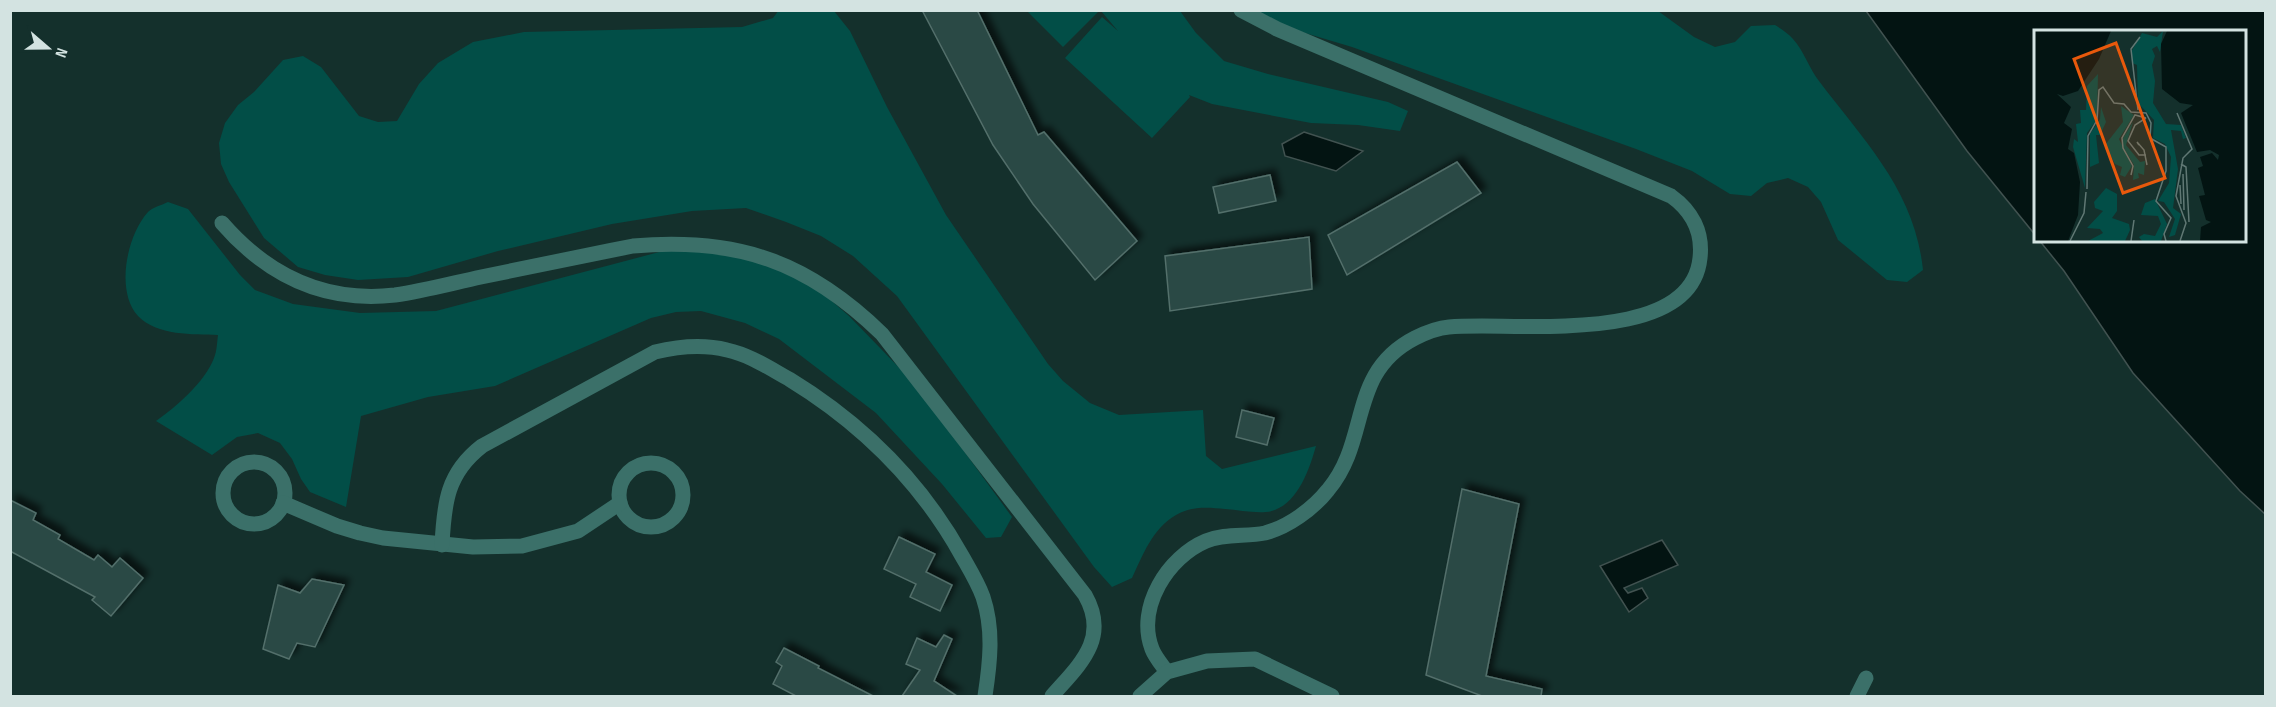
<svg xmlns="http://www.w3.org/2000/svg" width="2276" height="707" font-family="'Sofia Sans Condensed',sans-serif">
<defs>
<filter id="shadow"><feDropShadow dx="5.5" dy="-5.5" stdDeviation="3" flood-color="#0009"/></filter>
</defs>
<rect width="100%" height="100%" fill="#14302c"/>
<g fill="#024e47">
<path d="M 779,10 L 834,11 L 850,31 L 887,107 L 946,215 L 1048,364 L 1063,381 L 1090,403 L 1119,415 L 1203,410 L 1206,456 L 1222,469 L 1316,446 C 1309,471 1296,509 1266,512 C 1253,513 1238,510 1225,509 C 1208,507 1191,506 1176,515 C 1152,529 1143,555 1132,578 L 1112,587 L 1094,567 L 897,296 L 853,256 L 821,236 L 786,222 L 746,208 L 692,211 L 612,224 L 498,251 L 408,277 L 358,280 L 325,275 L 298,267 L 264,238 L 229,182 L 221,164 L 219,143 L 225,123 L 238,105 L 254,92 L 283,60 L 303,56 L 321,67 L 359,116 L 378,122 L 397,121 L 419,84 L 438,63 L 473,42 L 524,32 L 742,27 L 773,18 Z"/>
<path d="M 1096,10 L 1098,12 L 1063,47 L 1027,11 Z"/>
<path d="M 1101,11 L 1180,11 L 1196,33 L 1224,61 L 1268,74 L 1388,102 L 1408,111 L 1400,131 L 1358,125 L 1311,123 L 1212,104 L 1189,95 L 1190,97 L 1152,138 L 1065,58 L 1102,17 L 1118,31 Z"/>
<path d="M 1241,11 L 1658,11 L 1694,37 L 1715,47 L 1735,42 L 1751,26 L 1775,25 C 1781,29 1788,33 1793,39 C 1804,51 1809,68 1819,81 C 1865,142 1915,191 1923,270 L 1907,282 L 1887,280 L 1838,240 L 1821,202 L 1808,187 L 1788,178 L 1767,183 L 1751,196 L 1730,194 L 1692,171 L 1636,149 L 1352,47 L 1252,17 Z"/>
<path d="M 168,202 L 188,209 L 240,275 L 255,290 L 293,304 L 360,313 L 436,311 L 682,246 L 768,257 L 818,289 L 849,316 L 915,384 L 1012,517 L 1001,537 L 986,538 L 942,484 L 876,413 L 779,339 L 745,323 L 701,311 L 676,312 L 651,318 L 495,386 L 428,397 L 361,416 L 346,507 L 310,492 L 301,479 L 292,459 L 280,443 L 258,433 L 237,437 L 212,455 L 156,421 C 176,407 205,382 214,358 C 217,351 217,342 218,335 C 193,334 157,336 138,316 C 115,291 127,235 148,212 C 153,207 162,205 168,202 Z"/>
</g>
<g fill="#031412" stroke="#415250" stroke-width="1.5">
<path d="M 1866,11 L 2265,11 L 2265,514 L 2240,491 L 2133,373 L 2064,271 L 2039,240 L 2244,240 L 2244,32 L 2036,32 L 2036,236 L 1967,151 Z"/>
<path d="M 1304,132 L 1363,151 L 1336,171 L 1285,156 L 1282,144 Z"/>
<path d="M 1662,540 L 1678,565 L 1624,588 L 1628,593 L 1642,588 L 1648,598 L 1629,612 L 1600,566 Z"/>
</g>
<g fill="#2c4844" stroke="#526f6b" stroke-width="1.5" filter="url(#shadow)">
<path d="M 922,10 L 977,10 L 1038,135 L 1044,132 L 1137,241 L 1095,280 L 1033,204 L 993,145 Z"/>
<path d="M 1457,162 L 1481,193 L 1347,275 L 1328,235 Z"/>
<path d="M 1270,175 L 1276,201 L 1219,213 L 1213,187 Z"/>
<path d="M 1309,237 L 1312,289 L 1170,311 L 1165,256 Z"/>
<path d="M 1242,410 L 1274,418 L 1267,445 L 1236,437 Z"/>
<path d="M 1462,489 L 1519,504 L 1486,676 L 1542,689 L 1541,696 L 1482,696 L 1426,675 Z"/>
<path d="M 10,500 L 36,513 L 33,520 L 60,535 L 58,539 L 94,560 L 98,555 L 112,567 L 120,558 L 143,578 L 111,616 L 92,600 L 95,597 L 10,551 Z"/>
<path d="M 899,537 L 935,554 L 926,572 L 952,585 L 940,611 L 910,597 L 916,584 L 884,569 Z"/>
<path d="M 312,579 L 344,585 L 315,647 L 297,643 L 289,659 L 263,649 L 278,585 L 300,593 Z"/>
<path d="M 944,635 L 952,639 L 934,681 L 957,696 L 902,696 L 920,670 L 906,664 L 917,638 L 936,647 Z"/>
<path d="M 784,648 L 819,666 L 818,668 L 873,696 L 796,696 L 773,684 L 782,666 L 776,662 Z"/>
</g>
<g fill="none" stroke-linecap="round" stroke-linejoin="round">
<g stroke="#3b7069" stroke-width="15">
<path d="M 222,223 C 268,276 325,303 395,295 C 424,291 453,283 481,277 C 531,267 582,256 633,246 C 737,237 807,261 882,334 L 1085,595 C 1110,639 1079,665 1052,696"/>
<circle cx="254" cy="493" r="31"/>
<circle cx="651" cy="495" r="32"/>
<path d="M 283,503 L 337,526 L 360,533 L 383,538 L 473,547 L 522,546 L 578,531 L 620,503"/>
<path d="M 442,545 C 444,503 447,473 482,446 L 655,352 C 680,346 703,344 727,350 C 750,355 769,368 789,379 C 861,423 921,482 962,556 C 970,570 978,583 983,597 C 994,630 990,663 985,696"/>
<path d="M 1167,672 C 1162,665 1155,657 1152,649 C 1136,607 1168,557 1206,541 C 1225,533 1246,537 1265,533 C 1288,527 1313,509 1328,490 C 1371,439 1347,373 1415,338 C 1425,333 1437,328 1449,327 C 1511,321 1691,348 1700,258 C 1703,232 1692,211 1671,196 L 1277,29 L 1241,10"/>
<path d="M 1140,696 L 1167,672 L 1207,661 L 1255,659 L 1332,696"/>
<path d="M 1857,696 L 1866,678"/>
</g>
</g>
<g transform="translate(2034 30)">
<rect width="212" height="212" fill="#14302c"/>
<path d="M 129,1 L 126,22 L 123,16 L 118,19 L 121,26 L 118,35 L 121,51 L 119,73 L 132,94 L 147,95 L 152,108 L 149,109 L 147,101 L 137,100 L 144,139 L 139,178 L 147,184 L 141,205 L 135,207 L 141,189 L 130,172 L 124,171 L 135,153 L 137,127 L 131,114 L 119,108 L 120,90 L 104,73 L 103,35 L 98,33 L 97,22 L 108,3 L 123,7 ZM 64,44 L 63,89 L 53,103 L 51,158 L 39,117 L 40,109 L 44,112 L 42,94 L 47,93 L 46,80 L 52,80 L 53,56 ZM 87,76 L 100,85 L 85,109 L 98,136 L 91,147 L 86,145 L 88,137 L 81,134 L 71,115 L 89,92 ZM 67,77 L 72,92 L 66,105 L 62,105 L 65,133 L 56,137 L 56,104 L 66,89 ZM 99,92 L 92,115 L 106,132 L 111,131 L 110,145 L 104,143 L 105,148 L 99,150 L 100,135 L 89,117 L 89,108 ZM 72,158 L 83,164 L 83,181 L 78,188 L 95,194 L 96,200 L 91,211 L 54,211 L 69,203 L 66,199 L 53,198 L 69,181 L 61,178 L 60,172 ZM 121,169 L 133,194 L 127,211 L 108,211 L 105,207 L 110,204 L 121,206 L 127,194 L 124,186 L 107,185 L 111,173 Z" fill="#024e47"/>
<path d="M 0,1 L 77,1 L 65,29 L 44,61 L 29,66 L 23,64 L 37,77 L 30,93 L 38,99 L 34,119 L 40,123 L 46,152 L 44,185 L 34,211 L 0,211 ZM 133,1 L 211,1 L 211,211 L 166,211 L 167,197 L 177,192 L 172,190 L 165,166 L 171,165 L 164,138 L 169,136 L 166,127 L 178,123 L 184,130 L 185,125 L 176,120 L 163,122 L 147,83 L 159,75 L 146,73 L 128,59 L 127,14 Z" fill="#031412"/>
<path fill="none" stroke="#607874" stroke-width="1.5" d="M 104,80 L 97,19 L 106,7M 143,83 L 158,119 L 149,128 L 142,166 L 152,193 L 146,211M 105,115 L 103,112 L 110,120 L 113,135M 112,125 L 105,125 L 94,111 L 101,95 L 112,88M 147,134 L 152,137 L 155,192M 149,144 L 150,180M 97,145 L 99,136 L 89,118 L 88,108 L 101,85 L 112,88M 146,155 L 147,174M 53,159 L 54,106 L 63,90 L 65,60 L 69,57 L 80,73 L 90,74 L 97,82 L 112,83 L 117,93 L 116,108 L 132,117 L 132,141 L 122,171 L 137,188 L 130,204 L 132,211M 36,211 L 50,183 L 52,162M 97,211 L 100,190"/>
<path fill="#e8590c" fill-opacity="0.15" stroke="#e8590c" stroke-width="3" d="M 82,13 L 131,148 L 89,163 L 40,29 Z"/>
<rect width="212" height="212" fill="none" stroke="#d3e3e1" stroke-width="3"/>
</g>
<rect width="2276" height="707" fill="none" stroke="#d3e3e1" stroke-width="24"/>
<g transform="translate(48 48) rotate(110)" stroke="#14302c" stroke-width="4.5" paint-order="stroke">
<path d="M0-4.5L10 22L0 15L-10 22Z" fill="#d3e3e1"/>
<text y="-9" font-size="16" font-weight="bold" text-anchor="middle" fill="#d3e3e1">N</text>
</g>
</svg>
